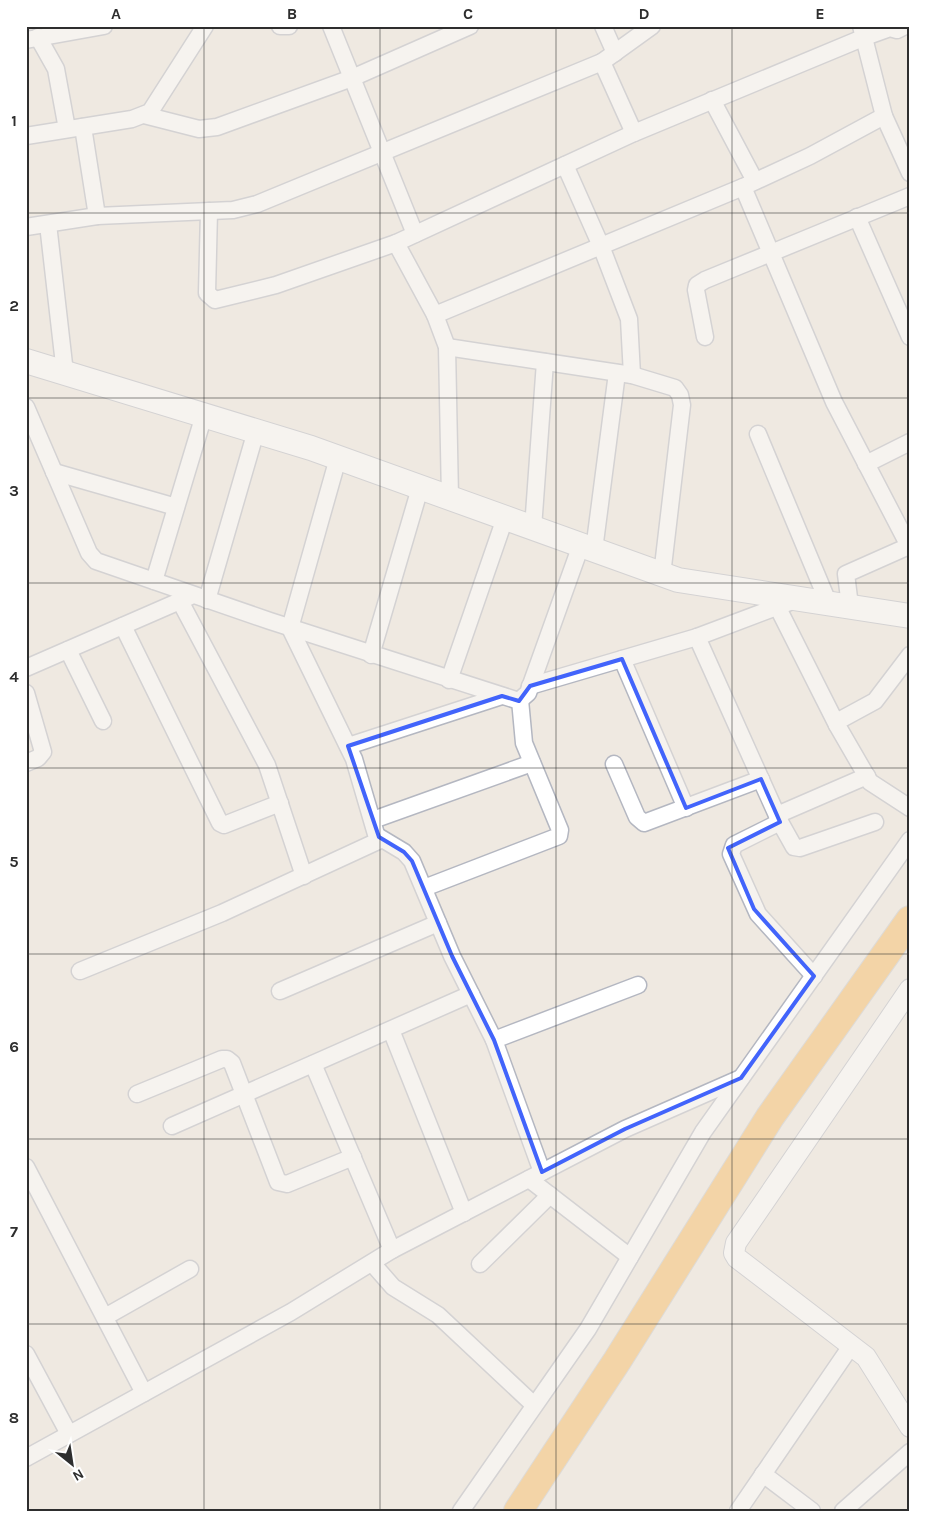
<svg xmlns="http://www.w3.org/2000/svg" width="936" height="1537" font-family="Karla,sans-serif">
<rect width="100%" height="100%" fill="#efe9e1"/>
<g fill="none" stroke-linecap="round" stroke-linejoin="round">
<g stroke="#b4b7c1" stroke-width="19">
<g id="minor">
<path d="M 280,26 L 289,26"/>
<path d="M 331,26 L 415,234"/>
<path d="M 603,26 L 615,53"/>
<path d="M 652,26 L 602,62 L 634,133 L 865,37 L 890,28 L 897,30 L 905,26"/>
<path d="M 38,37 L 56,69 L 67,129"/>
<path d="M 26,40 L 104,26"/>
<path d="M 712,100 L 755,181"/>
<path d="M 144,115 L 199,129 L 217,127 L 352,78 L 470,26"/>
<path d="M 884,116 L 910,173"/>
<path d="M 83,127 L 97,216"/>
<path d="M 634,133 L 396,243 L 435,315 L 743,187"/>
<path d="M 26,136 L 132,119 L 150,112 L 205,26"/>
<path d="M 565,165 L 601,246 L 629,319 L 632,375"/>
<path d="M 209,211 L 207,293 L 215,300 L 276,285 L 396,243"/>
<path d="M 857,217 L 910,337"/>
<path d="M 48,224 L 65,373"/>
<path d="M 26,227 L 97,216 L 233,210 L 257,204 L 602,62"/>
<path d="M 435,315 L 447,347 L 450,498"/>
<path d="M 705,337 L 696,290 L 697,285 L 705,280 L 910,196"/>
<path d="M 447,347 L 632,375 L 675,388 L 680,395 L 682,405 L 662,575"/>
<path d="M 26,407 L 89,553 L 96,561 L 270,621 L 516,700 L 520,700 L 528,693 L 581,545"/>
<path d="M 758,434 L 828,602"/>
<path d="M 866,464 L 910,442"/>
<path d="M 54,472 L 176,507"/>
<path d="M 533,528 L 545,362"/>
<path d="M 594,550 L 617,373"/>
<path d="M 154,581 L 204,415"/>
<path d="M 207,600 L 256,431"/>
<path d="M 180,601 L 267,765 L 304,876"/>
<path d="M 777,606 L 837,725"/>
<path d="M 850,606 L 846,574 L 909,546 L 834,402 L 743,187 L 810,156 L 884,116 L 861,26"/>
<path d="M 123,626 L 220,823 L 224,825 L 280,803"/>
<path d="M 697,637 L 780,822 L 794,847 L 800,848 L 875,822"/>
<path d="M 68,650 L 103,721"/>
<path d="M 371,655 L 420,488"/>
<path d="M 910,655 L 875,701 L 840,720 L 837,725 L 870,782 L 910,808"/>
<path d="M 622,659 L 686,808"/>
<path d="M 26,668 L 189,597"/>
<path d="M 449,680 L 505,518"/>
<path d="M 530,686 L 697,637 L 795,600"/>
<path d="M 26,693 L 43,752 L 38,758 L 26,763"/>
<path d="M 348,746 L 502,696"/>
<path d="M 614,764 L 637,817 L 644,823 L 761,779"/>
<path d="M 777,815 L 867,776"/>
<path d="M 373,820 L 532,763"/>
<path d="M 780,822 L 734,845 L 731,854 L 758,914 L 814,976"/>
<path d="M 379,837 L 404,852 L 412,861 L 452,956 L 494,1040 L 542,1172"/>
<path d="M 424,888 L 559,836 L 560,830 L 524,743 L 520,700"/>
<path d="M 80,971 L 222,913 L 378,841 L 354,759 L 290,628 L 338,458"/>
<path d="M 280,991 L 438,923"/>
<path d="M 391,1030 L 464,1213"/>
<path d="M 494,1040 L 638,985"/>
<path d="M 313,1064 L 392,1250"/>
<path d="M 137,1094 L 222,1059 L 227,1059 L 232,1063 L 278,1182 L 287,1184 L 353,1157"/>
<path d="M 172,1126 L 471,994"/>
<path d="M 26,1167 L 144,1393"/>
<path d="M 529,1179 L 630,1257"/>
<path d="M 372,1263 L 393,1287 L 438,1315 L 534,1405"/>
<path d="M 480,1264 L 550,1195"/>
<path d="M 105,1317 L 190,1269"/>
<path d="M 26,1354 L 69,1434"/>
<path d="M 26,1458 L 291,1312 L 392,1250 L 625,1129 L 741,1078"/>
<path d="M 763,1474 L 812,1511"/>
<path d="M 461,1511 L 588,1329 L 703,1132 L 910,840"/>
<path d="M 738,1511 L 851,1346"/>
<path d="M 843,1511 L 910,1452"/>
</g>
</g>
<g stroke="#b4b7c1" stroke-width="22">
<path id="tertiary" d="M 910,989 L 736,1243 L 734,1253 L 737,1258 L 866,1357 L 910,1427"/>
</g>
<g stroke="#b4b7c1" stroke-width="26">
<path id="secondary" d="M 26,361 L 311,448 L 678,580 L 910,616"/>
</g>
<g stroke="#c9c9c9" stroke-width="30">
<path id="trunk" d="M 518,1511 L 617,1361 L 770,1117 L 910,920"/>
</g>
<use href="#minor" stroke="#fff" stroke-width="16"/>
<use href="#tertiary" stroke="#fff" stroke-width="20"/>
<use href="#secondary" stroke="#fff" stroke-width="24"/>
<use href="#trunk" stroke="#f8ba60" stroke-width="28"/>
</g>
<path d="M0 0H936V1537H0ZM 622,659 L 686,808 L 761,779 L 780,822 L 728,848 L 754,909 L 814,976 L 741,1078 L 625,1129 L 542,1172 L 494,1040 L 452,956 L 412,861 L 404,852 L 379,837 L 348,746 L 502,696 L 519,701 L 530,686 Z" fill="#efe9e1" fill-opacity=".55" fill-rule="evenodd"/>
<path fill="none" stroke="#4264fb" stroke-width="4" stroke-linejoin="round" d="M 622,659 L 686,808 L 761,779 L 780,822 L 728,848 L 754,909 L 814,976 L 741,1078 L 625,1129 L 542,1172 L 494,1040 L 452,956 L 412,861 L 404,852 L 379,837 L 348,746 L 502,696 L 519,701 L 530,686 Z"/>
<path fill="none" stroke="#2e2e2e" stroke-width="1" stroke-opacity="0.55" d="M 204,26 L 204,1511M 380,26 L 380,1511M 556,26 L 556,1511M 732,26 L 732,1511M 26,213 L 910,213M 26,398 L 910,398M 26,583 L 910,583M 26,768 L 910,768M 26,954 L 910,954M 26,1139 L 910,1139M 26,1324 L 910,1324"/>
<rect width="936" height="1537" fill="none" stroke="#ffffff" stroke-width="55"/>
<g transform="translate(72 1464) rotate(150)" stroke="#ffffff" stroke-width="4" paint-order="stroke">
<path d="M0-4L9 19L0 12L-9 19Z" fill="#2e2e2e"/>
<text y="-8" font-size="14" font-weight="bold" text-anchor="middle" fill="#2e2e2e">N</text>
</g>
<rect x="28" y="28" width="880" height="1482" fill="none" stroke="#2e2e2e" stroke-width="2"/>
<g font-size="16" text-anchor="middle" font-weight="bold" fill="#2e2e2e">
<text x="116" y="19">A</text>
<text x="292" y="19">B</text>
<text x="468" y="19">C</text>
<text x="644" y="19">D</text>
<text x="820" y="19">E</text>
<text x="14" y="126">1</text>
<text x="14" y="311">2</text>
<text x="14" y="496">3</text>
<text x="14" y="682">4</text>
<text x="14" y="867">5</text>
<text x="14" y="1052">6</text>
<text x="14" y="1237">7</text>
<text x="14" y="1423">8</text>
</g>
</svg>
